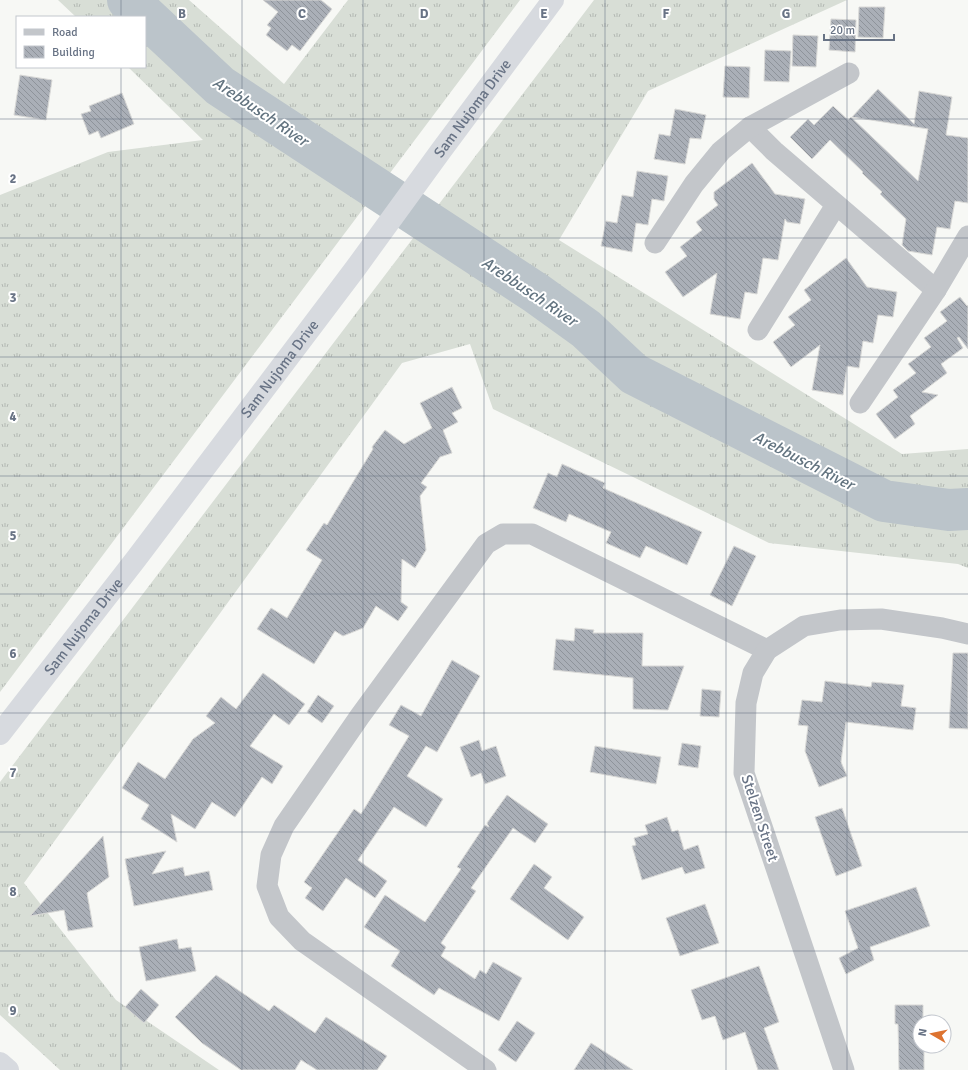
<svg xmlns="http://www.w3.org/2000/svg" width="968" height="1070" font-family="Signika,sans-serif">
<defs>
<pattern id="grass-tufts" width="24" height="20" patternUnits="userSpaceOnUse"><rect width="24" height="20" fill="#d8ded6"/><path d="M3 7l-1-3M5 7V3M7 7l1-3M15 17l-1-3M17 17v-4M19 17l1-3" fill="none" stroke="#b3b8b3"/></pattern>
<pattern id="building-back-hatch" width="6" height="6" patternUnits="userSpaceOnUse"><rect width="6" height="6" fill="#aaafb7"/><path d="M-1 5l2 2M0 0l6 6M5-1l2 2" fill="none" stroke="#8e939a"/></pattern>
</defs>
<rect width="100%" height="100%" fill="#f7f8f5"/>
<g fill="url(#grass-tufts)">
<path d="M 58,0 L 189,0 L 284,84 L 348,0 L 520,0 L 0,692 L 0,195 L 108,152 L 203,140 L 128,67 L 145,67 L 145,17 L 76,17 Z"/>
<path d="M 594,0 L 847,0 L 648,91 L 559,240 L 902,454 L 968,449 L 968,568 L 958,564 L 769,543 L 493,409 L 470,344 L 402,363 L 24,883 L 116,1000 L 219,1070 L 60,1070 L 0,1015 L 0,782 Z"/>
</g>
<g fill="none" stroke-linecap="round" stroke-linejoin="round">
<path stroke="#bbc4ca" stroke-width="42" d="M 128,0 L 220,86 L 536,293 L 586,329 L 634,374 L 884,501 L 949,510 L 968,509"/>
</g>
<g fill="url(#building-back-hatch)" stroke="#d9d9d7">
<path d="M 263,0 L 321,0 L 332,9 L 300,51 L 292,45 L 287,51 L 266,35 L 271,28 L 267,25 L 278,12 Z"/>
<path d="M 859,7 L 885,7 L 883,38 L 858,37 Z"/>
<path d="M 831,19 L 856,20 L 855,52 L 829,50 Z"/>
<path d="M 793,35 L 818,36 L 816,67 L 792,66 Z"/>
<path d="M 765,50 L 791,51 L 789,82 L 764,81 Z"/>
<path d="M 725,66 L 750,67 L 749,98 L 723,97 Z"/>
<path d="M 20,75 L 52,80 L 46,120 L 14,115 Z"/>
<path d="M 878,89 L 914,124 L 919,91 L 952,97 L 946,135 L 968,138 L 968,203 L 955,201 L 950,229 L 937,227 L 932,255 L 908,251 L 902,245 L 906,219 L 880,194 L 882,192 L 862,173 L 863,172 L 830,140 L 812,159 L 790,137 L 808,119 L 814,125 L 833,106 L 848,120 L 851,117 L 918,181 L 928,129 L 852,117 Z"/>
<path d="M 122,93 L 134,124 L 101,138 L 98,131 L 89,135 L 81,114 L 91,111 L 89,106 Z"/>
<path d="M 675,109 L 706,115 L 701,139 L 690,138 L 685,164 L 654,159 L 659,134 L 670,136 Z"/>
<path d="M 752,163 L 775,194 L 805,199 L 800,224 L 787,222 L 785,219 L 778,260 L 763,258 L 757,294 L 745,292 L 740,319 L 710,314 L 717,273 L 683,297 L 665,272 L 687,256 L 680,247 L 702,230 L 696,222 L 718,205 L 714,199 L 714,192 Z"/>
<path d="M 637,171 L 668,176 L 664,201 L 652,199 L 648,225 L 636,223 L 632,252 L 601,246 L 606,221 L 617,223 L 622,195 L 633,197 Z"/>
<path d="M 846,258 L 867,287 L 897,292 L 893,317 L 878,315 L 873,343 L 863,341 L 859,368 L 847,366 L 843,395 L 812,390 L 820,345 L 791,367 L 773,342 L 795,325 L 788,317 L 811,300 L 804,290 Z"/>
<path d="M 960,297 L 967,306 L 968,305 L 968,349 L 959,337 L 957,338 L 963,348 L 941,364 L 947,373 L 922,392 L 938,395 L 910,416 L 915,424 L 895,439 L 876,414 L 898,397 L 893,390 L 916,373 L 908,364 L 931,347 L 924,338 L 947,321 L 940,312 Z"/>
<path d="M 452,387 L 462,408 L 452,413 L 458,422 L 443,430 L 452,453 L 440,457 L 421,483 L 427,487 L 420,496 L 426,550 L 415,568 L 402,559 L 401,602 L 408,607 L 398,621 L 376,606 L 363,628 L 343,636 L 335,631 L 314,664 L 257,629 L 271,608 L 287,618 L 322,560 L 306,550 L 324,523 L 327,525 L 373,449 L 372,447 L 385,430 L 404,444 L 432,428 L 420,403 Z"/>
<path d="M 562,464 L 605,483 L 603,488 L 702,532 L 687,565 L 646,546 L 640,558 L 606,543 L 611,532 L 569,514 L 566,522 L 533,508 L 548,473 L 557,477 Z"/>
<path d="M 734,546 L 756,556 L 732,606 L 710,595 Z"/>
<path d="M 575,628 L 594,630 L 593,633 L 643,633 L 642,666 L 684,666 L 668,710 L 633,709 L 633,678 L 553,670 L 556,639 L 574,641 Z"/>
<path d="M 953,653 L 968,653 L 968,729 L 949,728 Z"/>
<path d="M 452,660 L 480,676 L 437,752 L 426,746 L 407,776 L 443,799 L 426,827 L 394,807 L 358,860 L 387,881 L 375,898 L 346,878 L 323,911 L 305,898 L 312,888 L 304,882 L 354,809 L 361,814 L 409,736 L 389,725 L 401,705 L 421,716 Z"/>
<path d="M 263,673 L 305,704 L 289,725 L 274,714 L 250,746 L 283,766 L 272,784 L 262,777 L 235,817 L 212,802 L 195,829 L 171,814 L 177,842 L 141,819 L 149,805 L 122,788 L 138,762 L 165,779 L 193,739 L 215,723 L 206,716 L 221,697 L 236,709 Z"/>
<path d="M 825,681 L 871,687 L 872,682 L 904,685 L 901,706 L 916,708 L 913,730 L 846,722 L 841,762 L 847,776 L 819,787 L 805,751 L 808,726 L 798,725 L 802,700 L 822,702 Z"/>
<path d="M 702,689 L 721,691 L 719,717 L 700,716 Z"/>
<path d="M 318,695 L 334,706 L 322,723 L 307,712 Z"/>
<path d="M 479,740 L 482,751 L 496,746 L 506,776 L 485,784 L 481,773 L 471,777 L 460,747 Z"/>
<path d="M 682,743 L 701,746 L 698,768 L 678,765 Z"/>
<path d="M 595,746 L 661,757 L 656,784 L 590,772 Z"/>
<path d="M 507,795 L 548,824 L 535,843 L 513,828 L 471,888 L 476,891 L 441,943 L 446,947 L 441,956 L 475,979 L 480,970 L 486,974 L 493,962 L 522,978 L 499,1021 L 439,988 L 434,995 L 391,966 L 400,951 L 364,927 L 385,895 L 425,922 L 461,869 L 457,867 L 485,825 L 489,827 L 487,823 Z"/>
<path d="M 842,808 L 862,866 L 836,876 L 815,817 Z"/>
<path d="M 667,817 L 672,832 L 678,830 L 684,850 L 698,845 L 705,868 L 685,874 L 682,867 L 642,880 L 632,846 L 636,845 L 634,838 L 648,834 L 645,825 Z"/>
<path d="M 103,836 L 109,877 L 87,893 L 93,927 L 68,931 L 64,910 L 30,916 Z"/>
<path d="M 166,851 L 152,874 L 183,867 L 185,876 L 209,871 L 213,890 L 134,906 L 125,859 Z"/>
<path d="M 534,864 L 552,877 L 544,888 L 584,917 L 568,940 L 510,899 Z"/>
<path d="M 916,887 L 930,926 L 870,947 L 874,960 L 846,974 L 839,958 L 858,948 L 845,911 Z"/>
<path d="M 705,904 L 719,943 L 680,956 L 666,918 Z"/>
<path d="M 177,939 L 179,949 L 191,947 L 196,971 L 146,981 L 139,947 Z"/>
<path d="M 759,966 L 779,1022 L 764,1028 L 779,1070 L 758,1070 L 745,1032 L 723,1040 L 715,1016 L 702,1020 L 691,990 Z"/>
<path d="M 216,975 L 269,1011 L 274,1005 L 315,1033 L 326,1017 L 387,1056 L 377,1070 L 317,1070 L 301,1060 L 295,1070 L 241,1070 L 202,1043 L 175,1017 Z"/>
<path d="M 141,989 L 159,1005 L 144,1023 L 125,1007 Z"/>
<path d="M 895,1005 L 923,1005 L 923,1022 L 920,1022 L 920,1046 L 924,1046 L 924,1070 L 899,1070 L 898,1024 L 895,1024 Z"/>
<path d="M 517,1021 L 535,1033 L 516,1062 L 498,1050 Z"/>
<path d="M 591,1043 L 633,1070 L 574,1070 Z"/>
</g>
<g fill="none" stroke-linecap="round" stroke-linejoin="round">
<g stroke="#c3c6ca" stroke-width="21">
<path d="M 750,127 L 774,151 L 936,290"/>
<path d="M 655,243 L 694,184 L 721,151 L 750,127 L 849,73"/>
<path d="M 758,330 L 836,205"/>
<path d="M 860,403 L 936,290 L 968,236"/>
<path d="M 486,1070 L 302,941 L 279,917 L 267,886 L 271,855 L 284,826 L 360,716 L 486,544 L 503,534 L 532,534 L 767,650"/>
<path d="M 844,1070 L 744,773 L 746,703 L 753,673 L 767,650 L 804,626 L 840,620 L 881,619 L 942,628 L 968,634"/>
</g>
<g stroke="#d7dadf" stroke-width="22">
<path id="s1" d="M 0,734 L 136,559 L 355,269 L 440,152 L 553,0"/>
<path d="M 0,1063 L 8,1070"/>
</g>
</g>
<path fill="none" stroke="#687385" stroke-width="1" stroke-opacity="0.55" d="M 121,0 L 121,17M 242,0 L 242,1070M 363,0 L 363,1070M 484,0 L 484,1070M 605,0 L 605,1070M 726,0 L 726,1070M 847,0 L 847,1070M 121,67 L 121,1070M 0,119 L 968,119M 0,238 L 968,238M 0,357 L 968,357M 0,476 L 968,476M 0,594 L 968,594M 0,713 L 968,713M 0,832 L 968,832M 0,951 L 968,951"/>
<g text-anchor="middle" stroke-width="4" stroke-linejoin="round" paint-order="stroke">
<g font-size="15" fill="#687385" stroke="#fff">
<text dy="5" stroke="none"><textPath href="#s1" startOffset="784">Sam Nujoma Drive</textPath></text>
<text dy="5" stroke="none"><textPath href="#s1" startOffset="460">Sam Nujoma Drive</textPath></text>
<text dy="5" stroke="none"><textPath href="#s1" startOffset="136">Sam Nujoma Drive</textPath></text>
<text transform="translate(760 818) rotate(72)" y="5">Stelzen Street</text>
</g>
<g font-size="16" font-style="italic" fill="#637480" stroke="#fff">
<text transform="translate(261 111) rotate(34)" y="6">Arebbusch River</text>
<text transform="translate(530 291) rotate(34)" y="6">Arebbusch River</text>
<text transform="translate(804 460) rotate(27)" y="6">Arebbusch River</text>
</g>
</g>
<g font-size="13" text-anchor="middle" font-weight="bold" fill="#687385" stroke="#fff" stroke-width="4" stroke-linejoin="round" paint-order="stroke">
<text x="182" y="18">B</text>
<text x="302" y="18">C</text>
<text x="424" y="18">D</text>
<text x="544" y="18">E</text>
<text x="666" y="18">F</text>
<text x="786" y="18">G</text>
<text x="13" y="183">2</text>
<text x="13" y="302">3</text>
<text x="13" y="421">4</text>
<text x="13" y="540">5</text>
<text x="13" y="658">6</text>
<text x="13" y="777">7</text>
<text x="13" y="896">8</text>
<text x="13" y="1015">9</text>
</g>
<rect x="16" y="16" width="130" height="52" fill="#ffffff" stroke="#c3c7ce"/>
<rect x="24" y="29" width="20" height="6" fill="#c3c6ca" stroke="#c3c7ce"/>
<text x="52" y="36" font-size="12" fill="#687385">Road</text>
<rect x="24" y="46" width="20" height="12" fill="url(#building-back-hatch)" stroke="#c3c7ce"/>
<text x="52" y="56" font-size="12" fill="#687385">Building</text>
<g transform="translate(932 1034) rotate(279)"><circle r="19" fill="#ffffff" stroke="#c3c7ce"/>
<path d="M0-3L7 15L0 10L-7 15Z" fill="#dd7330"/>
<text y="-6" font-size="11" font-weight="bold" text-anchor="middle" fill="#687385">N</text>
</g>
<path d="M824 34v6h70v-6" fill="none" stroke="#687385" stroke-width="2"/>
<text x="830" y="34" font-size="12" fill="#687385" stroke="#ffffff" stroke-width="3" paint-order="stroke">20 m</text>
</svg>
